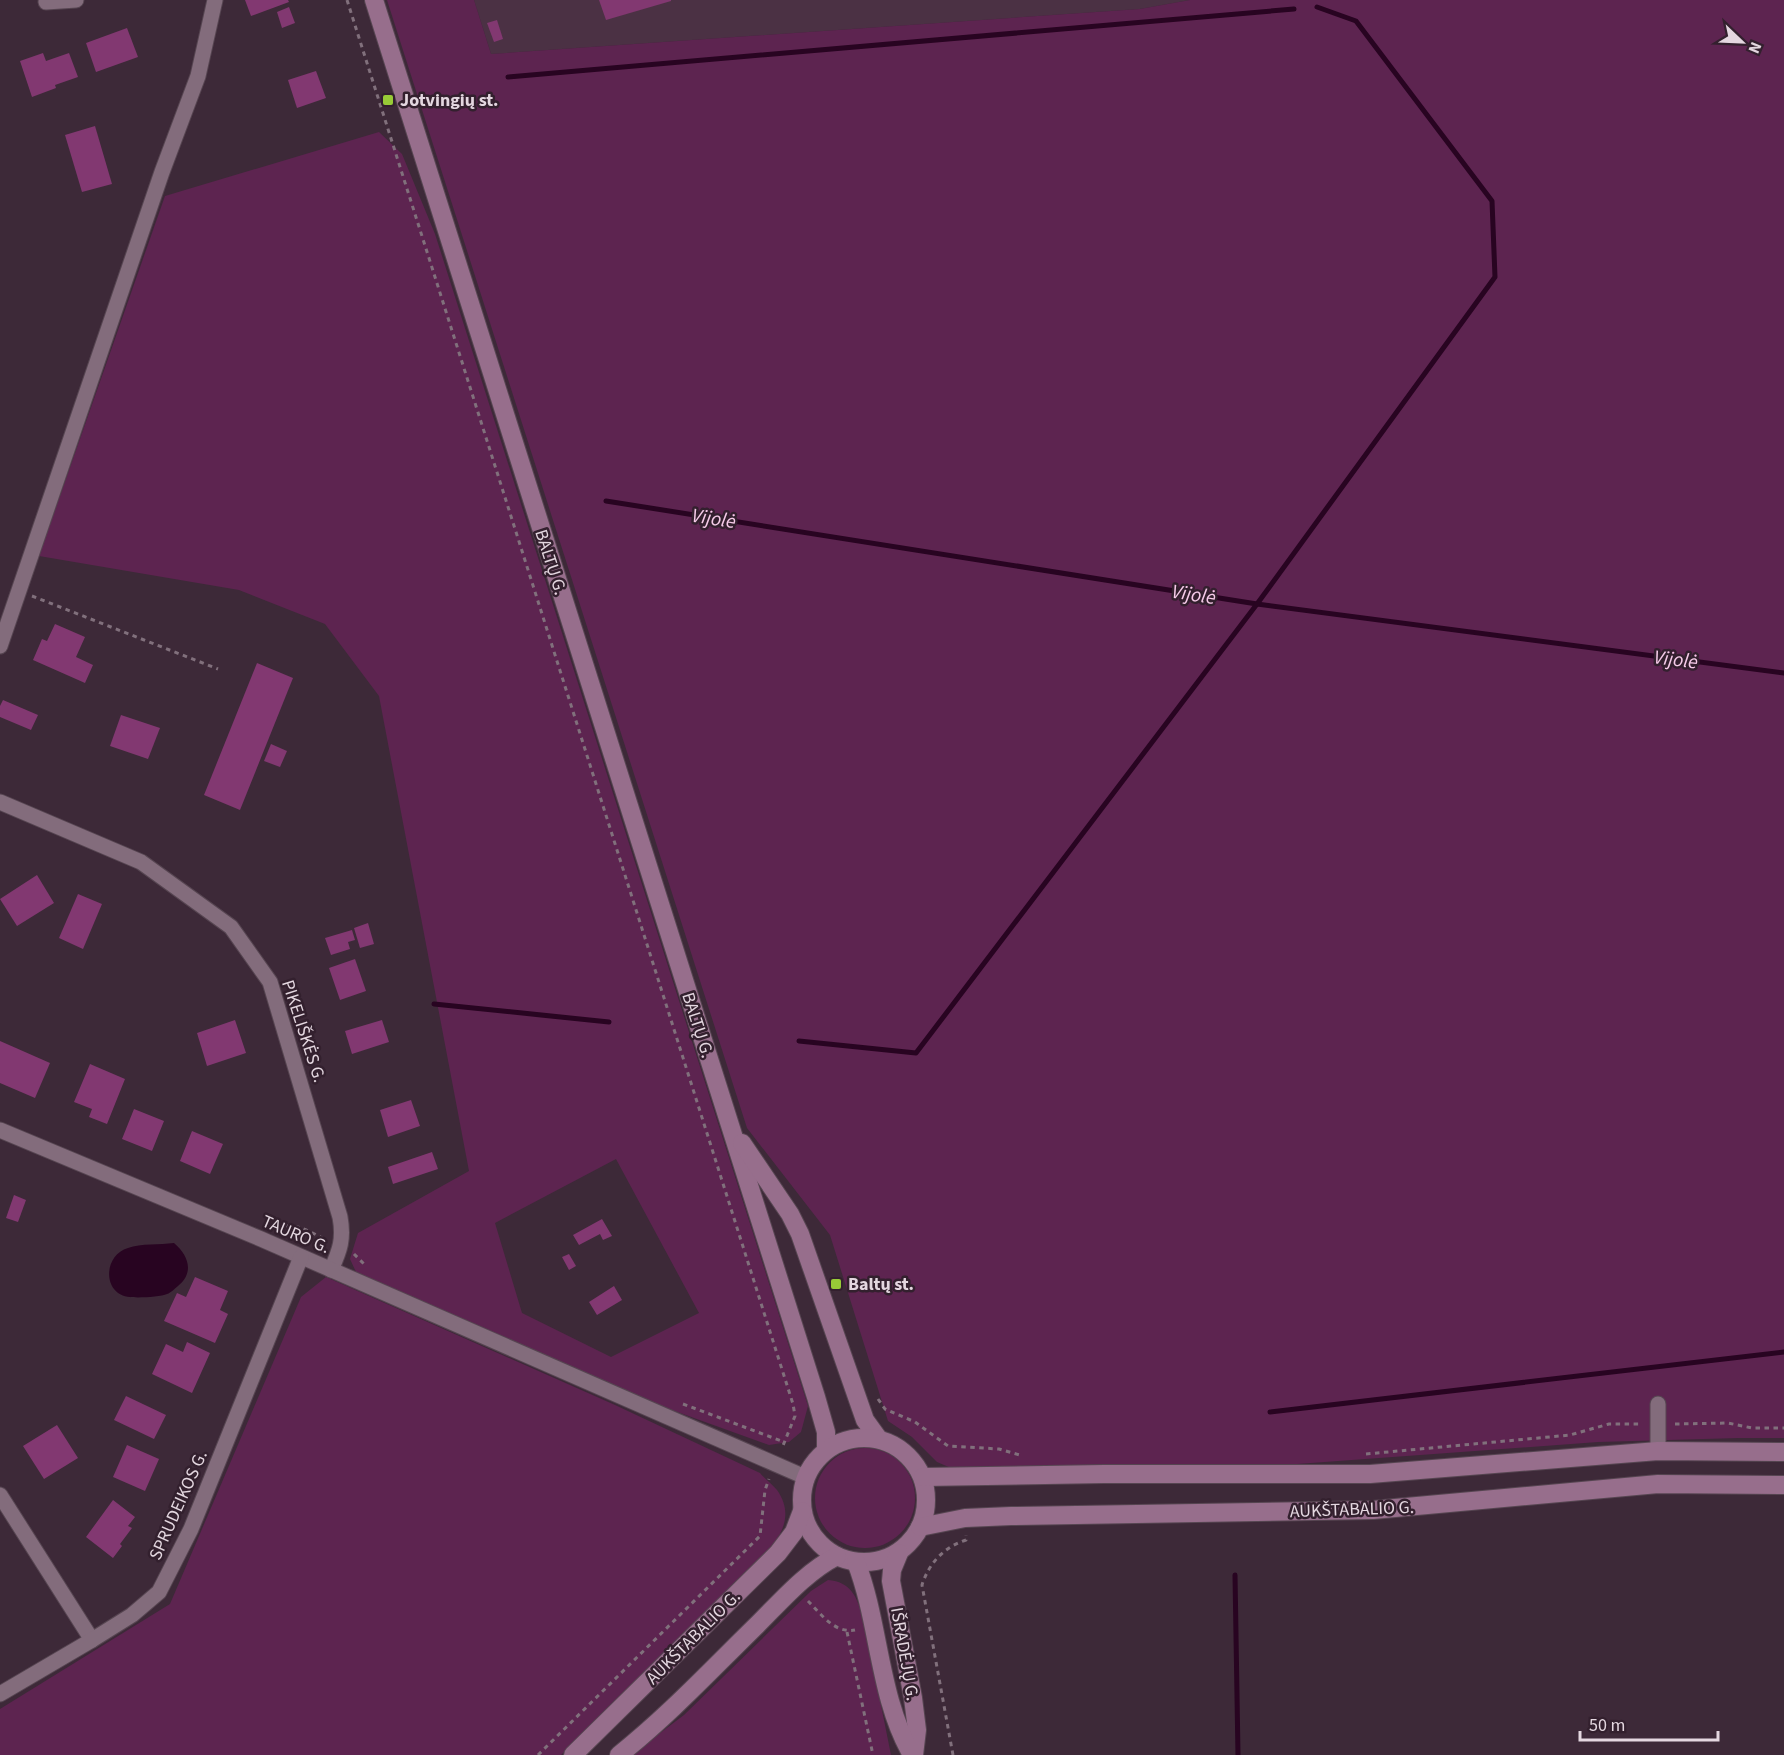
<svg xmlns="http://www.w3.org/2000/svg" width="1784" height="1755" font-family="'Source Sans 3',sans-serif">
<rect width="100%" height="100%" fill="#3d2938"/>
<path fill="#4b3144" d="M 474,0 L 1190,0 L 1140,9 L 491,54 Z"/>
<g fill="#5d2450" fill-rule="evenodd">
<path d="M 387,0 L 474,0 L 491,54 L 1140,9 L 1190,0 L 1784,0 L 1784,1438 L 1739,1438 L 1598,1442 L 1257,1467 L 951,1468 L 937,1462 L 912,1437 L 888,1421 L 830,1235 L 747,1128 Z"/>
<path d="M 379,132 L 402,154 L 435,234 L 808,1406 L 801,1432 L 789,1442 L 769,1445 L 658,1405 L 356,1272 L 350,1259 L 358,1233 L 469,1171 L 379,696 L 325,624 L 239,590 L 39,556 L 165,196 ZM 616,1159 L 699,1313 L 611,1357 L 522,1313 L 495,1223 Z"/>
<path d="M 326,1277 L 615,1405 L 760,1473 C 765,1479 772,1484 777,1490 C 797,1518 777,1542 759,1562 L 561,1755 L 0,1755 L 0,1709 L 170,1604 L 301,1297 Z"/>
<circle cx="865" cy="1498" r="50"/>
<path d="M 828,1580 C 851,1582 856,1596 863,1616 L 891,1755 L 631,1755 L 684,1715 L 811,1591 Z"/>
</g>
<path fill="#280421" d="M 174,1243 C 188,1255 195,1272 178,1286 C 175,1288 171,1293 167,1294 C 161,1297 137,1298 130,1297 C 102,1295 103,1255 128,1248 C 141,1243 160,1245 174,1243 Z"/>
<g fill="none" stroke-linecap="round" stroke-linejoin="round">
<g stroke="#280421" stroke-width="5">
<path d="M 508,77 L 1294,9"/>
<path d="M 606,501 L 1257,604 L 1784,673"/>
<path d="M 434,1004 L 609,1022"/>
<path d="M 799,1041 L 916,1053 L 1257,604 L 1495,277 L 1492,201 L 1356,21 L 1317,7"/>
<path d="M 1270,1412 L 1784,1352"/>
<path d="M 1235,1575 L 1238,1755"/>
</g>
</g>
<g fill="#823871">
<path d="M 245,0 L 288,0 L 289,2 L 251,16 Z"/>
<path d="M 599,0 L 671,0 L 671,1 L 606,20 Z"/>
<path d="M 289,7 L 295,23 L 282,28 L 277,12 Z"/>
<path d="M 497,20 L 503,39 L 494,42 L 487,23 Z"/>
<path d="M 127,28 L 138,57 L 96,72 L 86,43 Z"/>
<path d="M 43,53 L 46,61 L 69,53 L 78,77 L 55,85 L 56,88 L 32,97 L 20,61 Z"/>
<path d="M 316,71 L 326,98 L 297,108 L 288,80 Z"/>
<path d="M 95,126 L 112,184 L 82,192 L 65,135 Z"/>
<path d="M 55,624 L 85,637 L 76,657 L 93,665 L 85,683 L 33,660 L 42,639 L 47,641 Z"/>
<path d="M 257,663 L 293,678 L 240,810 L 204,795 Z"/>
<path d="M 3,700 L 38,715 L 31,730 L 0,717 L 0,706 Z"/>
<path d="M 121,715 L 160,728 L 148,759 L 110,746 Z"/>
<path d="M 271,744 L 287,751 L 280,767 L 264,761 Z"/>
<path d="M 37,875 L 54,903 L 17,926 L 0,899 Z"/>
<path d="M 78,894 L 102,904 L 83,949 L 59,938 Z"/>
<path d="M 368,923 L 374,944 L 360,948 L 354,928 Z"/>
<path d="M 352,930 L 355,940 L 348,942 L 350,949 L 331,955 L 325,938 Z"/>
<path d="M 355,959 L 366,991 L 340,1000 L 329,968 Z"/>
<path d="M 235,1020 L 246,1053 L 207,1066 L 197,1033 Z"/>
<path d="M 382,1020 L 389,1042 L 352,1054 L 345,1031 Z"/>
<path d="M 0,1041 L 50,1063 L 35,1098 L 0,1083 Z"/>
<path d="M 90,1064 L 125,1079 L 107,1124 L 89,1117 L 92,1109 L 74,1102 Z"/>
<path d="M 411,1100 L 420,1126 L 388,1137 L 380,1110 Z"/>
<path d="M 134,1109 L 164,1121 L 152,1151 L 122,1139 Z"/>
<path d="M 192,1131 L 223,1144 L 210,1174 L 180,1161 Z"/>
<path d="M 432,1152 L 438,1169 L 393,1184 L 388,1167 Z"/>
<path d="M 14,1195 L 26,1200 L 18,1222 L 6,1218 Z"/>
<path d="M 602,1219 L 612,1236 L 603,1240 L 600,1234 L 579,1245 L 573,1235 Z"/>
<path d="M 569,1254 L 576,1266 L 569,1270 L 562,1257 Z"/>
<path d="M 195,1277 L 228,1291 L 220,1310 L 228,1314 L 215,1343 L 164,1321 L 177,1293 L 186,1297 Z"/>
<path d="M 614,1286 L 622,1300 L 597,1315 L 589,1302 Z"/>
<path d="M 187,1342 L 210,1353 L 192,1393 L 152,1374 L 166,1344 L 183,1352 Z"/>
<path d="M 126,1396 L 166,1415 L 154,1439 L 114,1420 Z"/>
<path d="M 57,1425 L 78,1458 L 44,1479 L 23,1446 Z"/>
<path d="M 127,1445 L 159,1459 L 145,1491 L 113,1477 Z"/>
<path d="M 113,1500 L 135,1517 L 128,1526 L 132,1528 L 120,1544 L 122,1546 L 113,1558 L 86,1537 Z"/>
</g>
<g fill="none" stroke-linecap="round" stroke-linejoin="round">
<g stroke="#564551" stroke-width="17">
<g id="street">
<path d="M 46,2 L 76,0"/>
<path d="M 0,646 L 162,172 L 198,76 L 215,0"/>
<path d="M 0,802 L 141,862 L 231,927 L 270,982 L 340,1217 C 344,1239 340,1250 331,1270"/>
<path d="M 0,1130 L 261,1239 L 805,1477"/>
<path d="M 1658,1404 L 1658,1451"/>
<path d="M 0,1495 L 92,1640"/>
<path d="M 0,1694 L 92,1640 L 132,1615 L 159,1592 L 191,1529 L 301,1257"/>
</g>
</g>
<g stroke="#564551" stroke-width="20">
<g id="secondary">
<path d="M 374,0 L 816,1397 L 826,1432 L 826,1450"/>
<path d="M 742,1143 L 790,1214 L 800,1234 L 865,1420 L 878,1438"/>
<circle cx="864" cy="1500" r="62"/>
<path d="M 923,1477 L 1104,1474 L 1370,1474 L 1658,1451 L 1784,1452"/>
<path d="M 920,1527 L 965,1518 L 1011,1516 L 1373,1510 L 1658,1484 L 1784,1485"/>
<path d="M 899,1553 L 892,1570 L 891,1581 L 913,1698 L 917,1730 L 914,1755"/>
<path d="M 856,1562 C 880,1624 878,1696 912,1755"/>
<path d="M 573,1755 L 778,1553 L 794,1532 L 802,1511"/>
<path d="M 619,1755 C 668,1716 712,1669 757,1625 C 782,1600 806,1572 837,1556"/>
</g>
</g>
<g stroke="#81707c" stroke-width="3" stroke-dasharray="4.5 4.5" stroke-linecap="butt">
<path d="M 347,0 L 793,1404 L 795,1416 L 782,1448"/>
<path d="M 32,596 L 218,669"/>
<path d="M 277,1227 C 297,1223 307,1230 324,1239"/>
<path d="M 354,1254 L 366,1266"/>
<path d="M 878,1399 L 885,1409 L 915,1422 L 948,1446 L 999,1449 L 1023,1456"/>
<path d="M 683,1404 L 784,1442"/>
<path d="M 1675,1424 L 1728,1423 L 1752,1428 L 1784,1428"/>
<path d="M 1366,1454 L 1570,1435 L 1609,1424 L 1642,1424"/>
<path d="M 808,1601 C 821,1614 835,1634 855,1630"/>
<path d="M 847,1632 L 873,1755"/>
<path d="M 538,1755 L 760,1536 L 765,1490 L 769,1479"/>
<path d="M 953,1755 L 922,1585 C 929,1563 944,1547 966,1540 L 966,1535"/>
</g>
<use href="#street" stroke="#836c7c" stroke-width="15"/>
<use href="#secondary" stroke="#976e8c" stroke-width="18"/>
</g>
<g fill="#98cb37" stroke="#33202e" stroke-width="2">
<rect x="382" y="94" width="12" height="12" rx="3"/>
<rect x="830" y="1278" width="12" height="12" rx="3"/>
</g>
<g text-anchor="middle" stroke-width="5" stroke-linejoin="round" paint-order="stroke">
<g font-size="18" font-weight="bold" fill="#e4d7e0" stroke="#33202e" text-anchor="start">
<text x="400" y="106">Jotvingių st.</text>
<text x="848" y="1290">Baltų st.</text>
</g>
<g font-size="18" fill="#e4d7e0" stroke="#33202e">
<text transform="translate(551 562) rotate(72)" y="6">BALTŲ G.</text>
<text transform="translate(698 1025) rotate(72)" y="6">BALTŲ G.</text>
<text transform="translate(304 1031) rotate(72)" y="6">PIKELIŠKĖS G.</text>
<text transform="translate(296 1234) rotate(23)" y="6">TAURO G.</text>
<text transform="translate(178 1505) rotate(-66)" y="6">SPRUDEIKOS G.</text>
<text transform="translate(1352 1509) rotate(-2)" y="6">AUKŠTABALIO G.</text>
<text transform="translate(693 1637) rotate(-45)" y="6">AUKŠTABALIO G.</text>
<text transform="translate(905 1654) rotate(80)" y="6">IŠRADĖJŲ G.</text>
</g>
<g font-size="20" font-style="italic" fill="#f6cbe9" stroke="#33202e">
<text transform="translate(714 518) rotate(9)" y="7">Vijolė</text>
<text transform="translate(1194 594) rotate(9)" y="7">Vijolė</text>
<text transform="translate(1676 659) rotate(7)" y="7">Vijolė</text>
</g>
</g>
<g transform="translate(1742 42) rotate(113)" stroke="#33202e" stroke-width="4.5" paint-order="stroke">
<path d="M0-4.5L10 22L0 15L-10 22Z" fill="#e4d7e0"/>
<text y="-9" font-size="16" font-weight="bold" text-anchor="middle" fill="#e4d7e0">N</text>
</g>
<path d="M1580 1731v9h138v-9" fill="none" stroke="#e4d7e0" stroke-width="3"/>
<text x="1589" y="1731" font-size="18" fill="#e4d7e0" stroke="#33202e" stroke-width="4.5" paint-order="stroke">50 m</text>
</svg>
